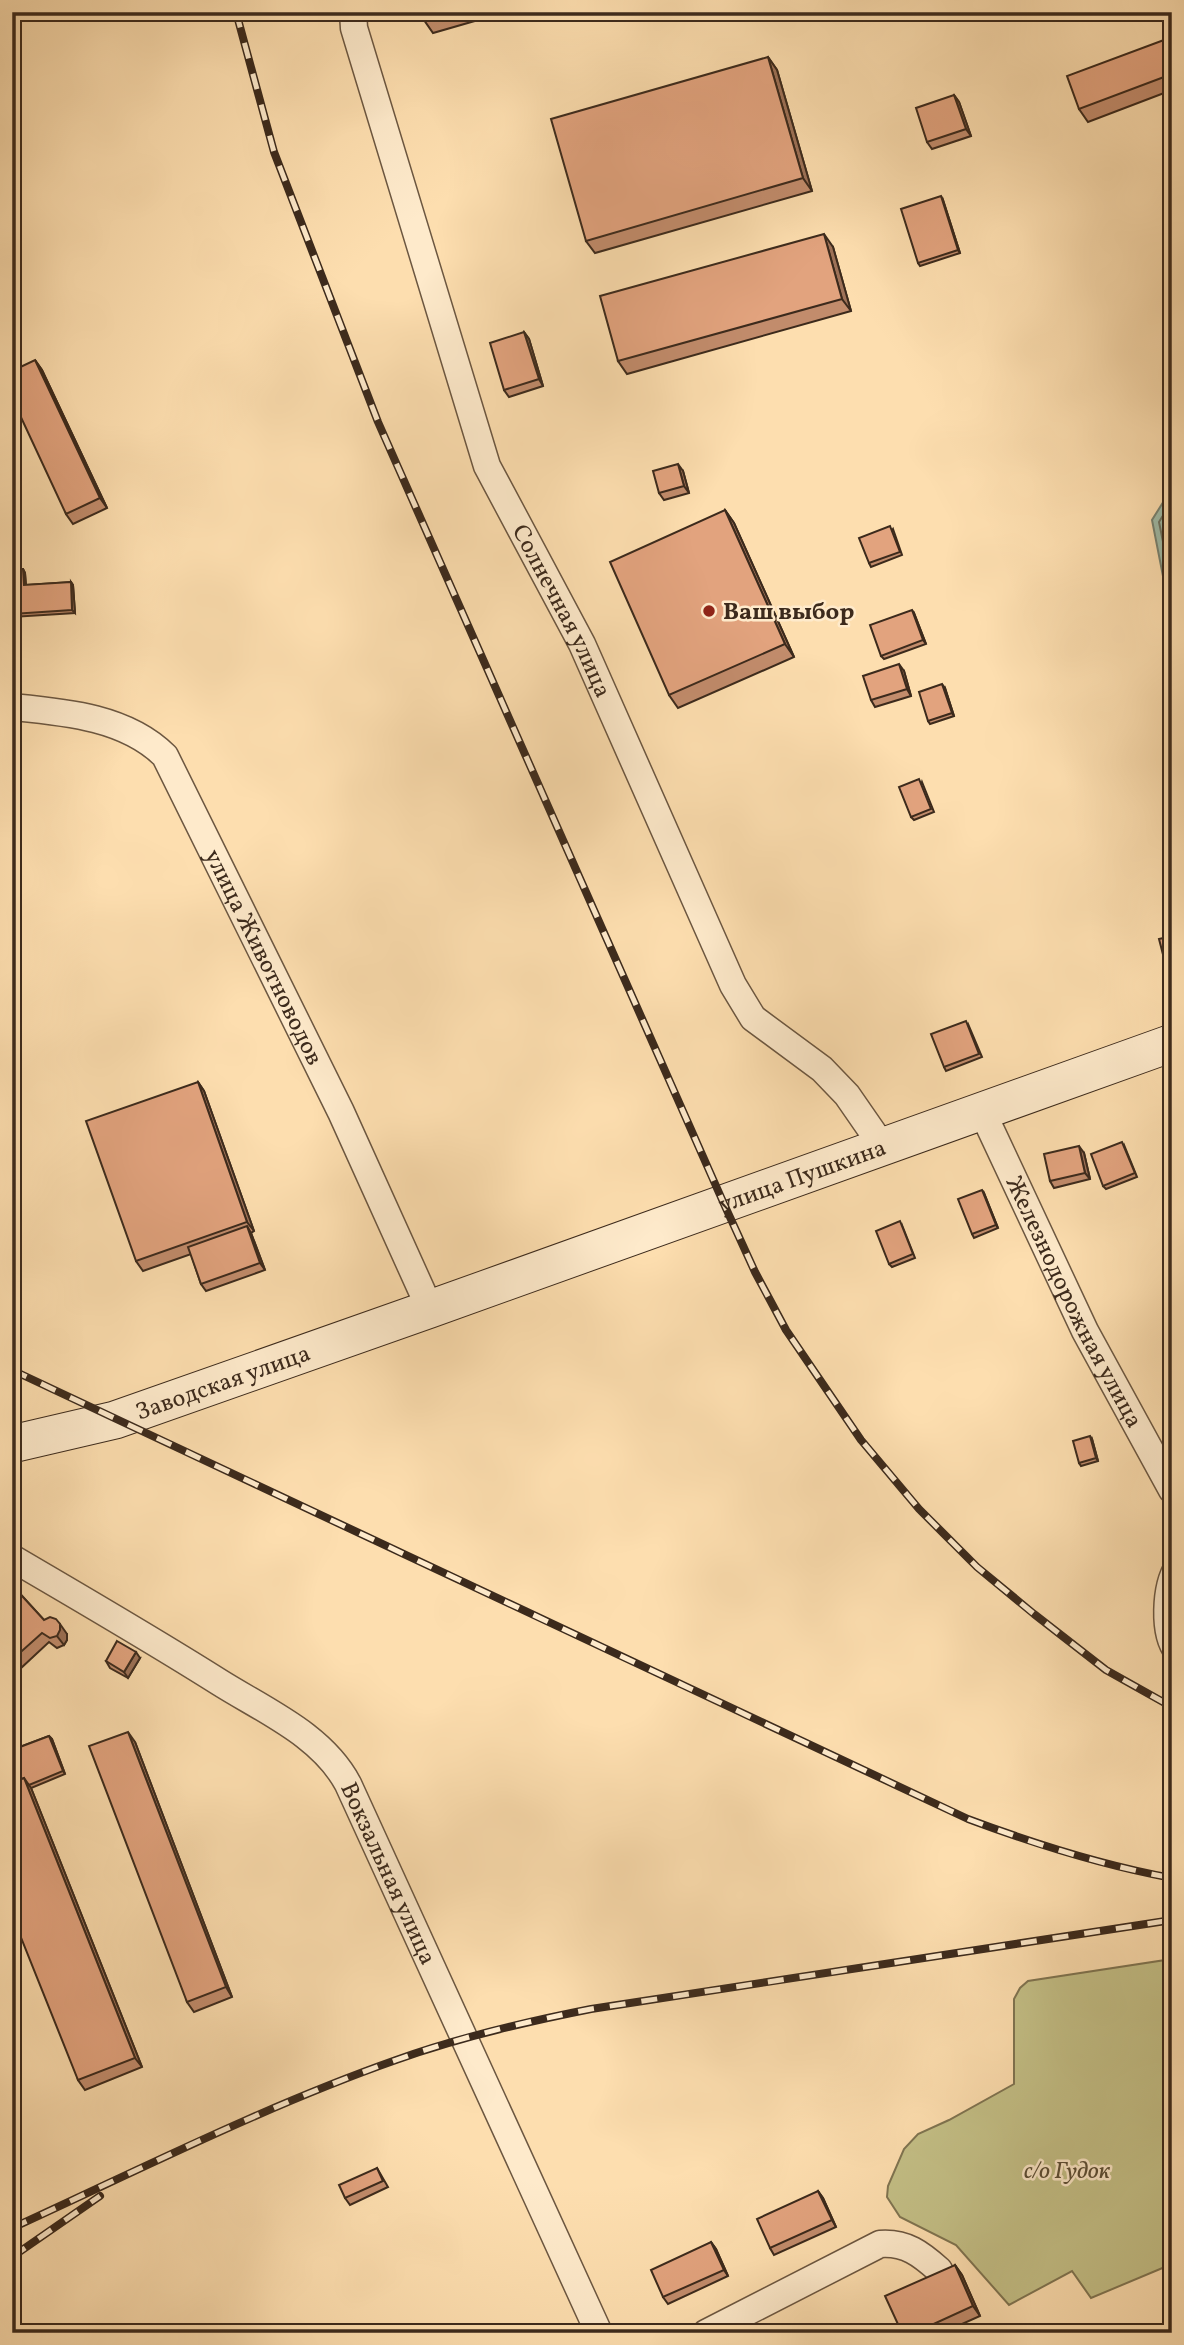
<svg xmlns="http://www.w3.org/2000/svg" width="1184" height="2345" font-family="Vollkorn,serif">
<rect width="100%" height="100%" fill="#fddeaf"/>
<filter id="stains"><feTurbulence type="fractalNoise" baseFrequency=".00286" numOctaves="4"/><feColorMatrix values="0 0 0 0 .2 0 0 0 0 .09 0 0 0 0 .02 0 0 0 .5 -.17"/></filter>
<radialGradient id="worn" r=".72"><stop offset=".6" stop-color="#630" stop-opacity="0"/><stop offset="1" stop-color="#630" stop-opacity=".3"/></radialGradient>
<path fill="#c4c087" stroke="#807552" stroke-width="2" d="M 1172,1959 L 1172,2264 L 1091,2298 L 1072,2271 L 1009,2305 L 956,2245 L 900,2217 L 887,2197 L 888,2186 L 904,2149 L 918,2134 L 949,2120 L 1014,2084 L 1014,1999 L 1020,1988 L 1028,1981 Z"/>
<path fill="#9fbca9" stroke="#778271" stroke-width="2" d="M 1172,488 L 1172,609 L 1169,607 L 1152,520 Z"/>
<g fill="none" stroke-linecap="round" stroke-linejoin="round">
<path stroke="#6e7362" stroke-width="2" d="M 1172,501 L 1159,522 L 1172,586"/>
<g stroke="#6c5741" stroke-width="15">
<path id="lane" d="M 1172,1563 C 1158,1585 1155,1635 1172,1656"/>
</g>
<g stroke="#6c5741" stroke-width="29">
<g id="street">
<path id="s1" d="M 353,12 L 354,28 L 487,466 L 582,644 L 733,985 L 753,1018 L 822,1069 L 847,1095 L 883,1147"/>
<path id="s2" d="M 12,707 C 64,712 126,717 165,756 L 341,1112 L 430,1309"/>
<path id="s3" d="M 982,1111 L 1085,1331 L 1172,1490"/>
<path id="s4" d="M 12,1558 C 82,1599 151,1639 219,1682 C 265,1711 322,1735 348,1784 L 599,2333"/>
<path d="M 706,2333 L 880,2244 C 906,2242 921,2254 939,2270"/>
</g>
</g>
<g stroke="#3c2a1c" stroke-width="39">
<g id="secondary">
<path id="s5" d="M 12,1444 L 115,1420 L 430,1309 L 1172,1043"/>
</g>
</g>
<use href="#lane" stroke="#feeacb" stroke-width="12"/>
<use href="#street" stroke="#feeacb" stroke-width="26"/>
<use href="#secondary" stroke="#feeacb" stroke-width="37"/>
<g stroke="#3c2a1c" stroke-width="8">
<g id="rail">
<path d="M 236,12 L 274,152 L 378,422 L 724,1204 L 755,1272 L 786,1330 L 861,1440 L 919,1509 L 977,1567 L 1034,1614 L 1106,1670 L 1172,1707"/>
<path d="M 12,1370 L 968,1819 C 1035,1844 1101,1865 1172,1878"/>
<path d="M 12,2228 C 139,2170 265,2106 396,2060 C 460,2037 525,2022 591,2009 L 1172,1920"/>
<path d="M 12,2257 L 100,2196"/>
<path d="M 1156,2333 L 1172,2326"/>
</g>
</g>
<use href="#rail" stroke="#feeacb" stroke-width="5" stroke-dasharray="16" stroke-linecap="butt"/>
</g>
<g fill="#c28c6c" stroke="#3c2a1c" stroke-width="2">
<path d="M 422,12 L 506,12 L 433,33 L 424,20 Z"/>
<path d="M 1172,37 L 1172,90 L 1088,122 L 1079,109 Z"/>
<path d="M 768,57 L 777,70 L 812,191 L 595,253 L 586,241 Z"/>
<path d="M 954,95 L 959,102 L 971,136 L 932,149 L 927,142 Z"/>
<path d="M 943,200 L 960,253 L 920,266 L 918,263 Z"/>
<path d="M 833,247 L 851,311 L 627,374 L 618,361 Z"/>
<path d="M 524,332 L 529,339 L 543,386 L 509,397 L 504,390 Z"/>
<path d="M 35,360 L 42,370 L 107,508 L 73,524 L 66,514 Z"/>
<path d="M 683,471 L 689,493 L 664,500 L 659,493 Z"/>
<path d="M 725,510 L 734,523 L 794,657 L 678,708 L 669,695 Z"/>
<path d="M 893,529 L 902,555 L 871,567 L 869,563 Z"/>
<path d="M 23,569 L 25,573 L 26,585 L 71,582 L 73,585 L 75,613 L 12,617 L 12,570 Z"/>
<path d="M 914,613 L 926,644 L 884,659 L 881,656 Z"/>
<path d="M 904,671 L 911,696 L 875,707 L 871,700 Z"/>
<path d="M 945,688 L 954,716 L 930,724 L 928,721 Z"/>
<path d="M 922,782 L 934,812 L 914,820 L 911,817 Z"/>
<path d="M 1172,936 L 1172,976 L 1167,970 Z"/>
<path d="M 968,1024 L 982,1057 L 946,1071 L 944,1067 Z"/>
<path d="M 198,1082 L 204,1091 L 254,1231 L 251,1233 L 265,1270 L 206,1291 L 201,1284 L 191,1254 L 143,1271 L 136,1261 Z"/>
<path d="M 1124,1145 L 1137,1177 L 1106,1189 L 1103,1186 Z"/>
<path d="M 1084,1153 L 1090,1179 L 1054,1188 L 1050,1181 Z"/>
<path d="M 984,1193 L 998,1228 L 974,1238 L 972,1234 Z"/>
<path d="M 902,1225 L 915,1258 L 892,1267 L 889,1264 Z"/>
<path d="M 1092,1439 L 1098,1461 L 1081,1466 L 1079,1463 Z"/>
<path d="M 12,1585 L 44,1620 L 67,1634 L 67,1640 L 64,1645 L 57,1648 L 49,1642 L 20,1669 L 12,1660 Z"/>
<path d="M 140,1658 L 128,1678 L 110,1668 L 106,1661 Z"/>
<path d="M 49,1736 L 52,1739 L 65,1774 L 31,1788 L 142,2067 L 85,2090 L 78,2080 L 12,1750 Z"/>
<path d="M 135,1742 L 232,1997 L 194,2012 L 187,2002 Z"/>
<path d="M 377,2168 L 388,2187 L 350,2205 L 345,2198 Z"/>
<path d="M 818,2191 L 823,2198 L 836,2227 L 774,2255 L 770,2248 Z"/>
<path d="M 711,2242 L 716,2249 L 728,2276 L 668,2304 L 663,2297 Z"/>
<path d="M 955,2265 L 962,2275 L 980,2316 L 942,2333 L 902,2333 Z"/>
</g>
<g fill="#9e7258" stroke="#3c2a1c" stroke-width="2">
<path d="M 768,57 L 777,70 L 812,191 L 803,178 Z"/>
<path d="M 954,95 L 959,102 L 971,136 L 966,129 Z"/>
<path d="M 941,196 L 943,200 L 960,253 L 958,250 Z"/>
<path d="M 824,234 L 833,247 L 851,311 L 842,299 Z"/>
<path d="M 524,332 L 529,339 L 543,386 L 539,379 Z"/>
<path d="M 35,360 L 42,370 L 107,508 L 100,498 Z"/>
<path d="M 678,464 L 683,471 L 689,493 L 684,486 Z"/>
<path d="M 725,510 L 734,523 L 794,657 L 785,644 Z"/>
<path d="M 23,569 L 25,573 L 26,588 L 24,585 Z"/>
<path d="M 71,582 L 73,585 L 75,613 L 72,610 Z"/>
<path d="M 912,610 L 914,613 L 926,644 L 923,640 Z"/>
<path d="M 899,664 L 904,671 L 911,696 L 907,689 Z"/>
<path d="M 942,684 L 945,688 L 954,716 L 952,713 Z"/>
<path d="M 198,1082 L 204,1091 L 254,1231 L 247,1222 Z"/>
<path d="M 1079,1146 L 1084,1153 L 1090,1179 L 1085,1173 Z"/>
<path d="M 982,1190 L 984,1193 L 998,1228 L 996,1225 Z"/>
<path d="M 247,1226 L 251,1233 L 265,1270 L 260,1263 Z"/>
<path d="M 1090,1436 L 1092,1439 L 1098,1461 L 1096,1458 Z"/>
<path d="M 60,1624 L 67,1634 L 67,1640 L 64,1645 L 57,1636 Z"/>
<path d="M 136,1652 L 140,1658 L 128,1678 L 124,1672 Z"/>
<path d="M 128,1732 L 135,1742 L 232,1997 L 226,1987 Z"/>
<path d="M 49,1736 L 52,1739 L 65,1774 L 63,1771 Z"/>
<path d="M 24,1778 L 31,1788 L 142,2067 L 135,2058 Z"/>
<path d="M 818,2191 L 823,2198 L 836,2227 L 832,2220 Z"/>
<path d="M 711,2242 L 716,2249 L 728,2276 L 724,2270 Z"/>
<path d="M 955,2265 L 962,2275 L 980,2316 L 973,2306 Z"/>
</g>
<g fill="#e2a37e" stroke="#3c2a1c" stroke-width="2">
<path d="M 422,12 L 451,12 L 424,20 Z"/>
<path d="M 1172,37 L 1172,74 L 1079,109 L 1067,76 Z"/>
<path d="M 768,57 L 803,178 L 586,241 L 551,119 Z"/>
<path d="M 954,95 L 966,129 L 927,142 L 916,108 Z"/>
<path d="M 941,196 L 958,250 L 918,263 L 901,209 Z"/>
<path d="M 824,234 L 842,299 L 618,361 L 600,296 Z"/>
<path d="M 524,332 L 539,379 L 504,390 L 490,343 Z"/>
<path d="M 35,360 L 100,498 L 66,514 L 12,398 L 12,371 Z"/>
<path d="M 678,464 L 684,486 L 659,493 L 653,471 Z"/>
<path d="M 725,510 L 785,644 L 669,695 L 610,562 Z"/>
<path d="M 890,526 L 900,552 L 869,563 L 859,538 Z"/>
<path d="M 23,569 L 24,585 L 71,582 L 72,610 L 12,614 L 12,570 Z"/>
<path d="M 912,610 L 923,640 L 881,656 L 870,625 Z"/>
<path d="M 899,664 L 907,689 L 871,700 L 863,676 Z"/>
<path d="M 942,684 L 952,713 L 928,721 L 919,692 Z"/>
<path d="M 919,779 L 931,809 L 911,817 L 899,787 Z"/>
<path d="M 1172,936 L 1172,969 L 1167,970 L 1159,939 Z"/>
<path d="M 966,1021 L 979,1054 L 944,1067 L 931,1034 Z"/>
<path d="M 198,1082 L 247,1222 L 136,1261 L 86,1121 Z"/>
<path d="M 1172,1114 L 1172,1128 L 1167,1116 Z"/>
<path d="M 1122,1142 L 1135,1173 L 1103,1186 L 1091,1154 Z"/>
<path d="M 1079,1146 L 1085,1173 L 1050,1181 L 1044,1154 Z"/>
<path d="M 982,1190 L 996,1225 L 972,1234 L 958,1199 Z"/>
<path d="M 900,1221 L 913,1254 L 889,1264 L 876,1231 Z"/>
<path d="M 247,1226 L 260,1263 L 201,1284 L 188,1247 Z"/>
<path d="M 1090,1436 L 1096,1458 L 1079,1463 L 1073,1441 Z"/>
<path d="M 12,1585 L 44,1620 L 50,1617 L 56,1619 L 60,1624 L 60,1630 L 57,1636 L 50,1638 L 42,1633 L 13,1659 L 12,1657 Z"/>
<path d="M 117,1641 L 136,1652 L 124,1672 L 106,1661 Z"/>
<path d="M 128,1732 L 226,1987 L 187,2002 L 89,1746 Z"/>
<path d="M 49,1736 L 63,1771 L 29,1785 L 24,1778 L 12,1783 L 12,1750 Z"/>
<path d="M 24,1778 L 135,2058 L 78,2080 L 12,1915 L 12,1783 Z"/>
<path d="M 377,2168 L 383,2181 L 345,2198 L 339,2185 Z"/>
<path d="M 818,2191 L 832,2220 L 770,2248 L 757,2219 Z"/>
<path d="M 711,2242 L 724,2270 L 663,2297 L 651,2270 Z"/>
<path d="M 955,2265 L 973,2306 L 914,2333 L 902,2333 L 885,2296 Z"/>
</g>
<circle fill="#8f2418" stroke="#feeacb" stroke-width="2.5" cx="709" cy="611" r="7"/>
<g text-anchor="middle" stroke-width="5" stroke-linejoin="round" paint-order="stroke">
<g font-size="24" fill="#3c2a1c" stroke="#feeacb">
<text dy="8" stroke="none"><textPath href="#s1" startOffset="637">Солнечная улица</textPath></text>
<text dy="8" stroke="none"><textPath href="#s2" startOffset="388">улица Животноводов</textPath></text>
<text dy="8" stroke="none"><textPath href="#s5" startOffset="835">улица Пушкина</textPath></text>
<text dy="8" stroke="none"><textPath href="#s3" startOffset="212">Железнодорожная улица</textPath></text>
<text dy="8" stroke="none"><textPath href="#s5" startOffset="220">Заводская улица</textPath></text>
<text dy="8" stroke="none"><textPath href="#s4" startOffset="506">Вокзальная улица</textPath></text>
</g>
<g font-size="24" font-weight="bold" fill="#3c2a1c" stroke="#feeacb" text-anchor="start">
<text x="723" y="619">Ваш выбор</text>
</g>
<g font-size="24" font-style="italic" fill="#5e5037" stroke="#feeacb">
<text x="1067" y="2178">с/о Гудок</text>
</g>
</g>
<rect width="1184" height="2345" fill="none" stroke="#fddeaf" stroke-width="42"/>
<rect x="14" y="14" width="1156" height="2317" fill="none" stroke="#3c2a1c" stroke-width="3.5"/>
<rect x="21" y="21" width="1142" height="2303" fill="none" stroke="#3c2a1c" stroke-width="2"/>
<rect width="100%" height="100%" filter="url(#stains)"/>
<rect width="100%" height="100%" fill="url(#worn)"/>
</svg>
